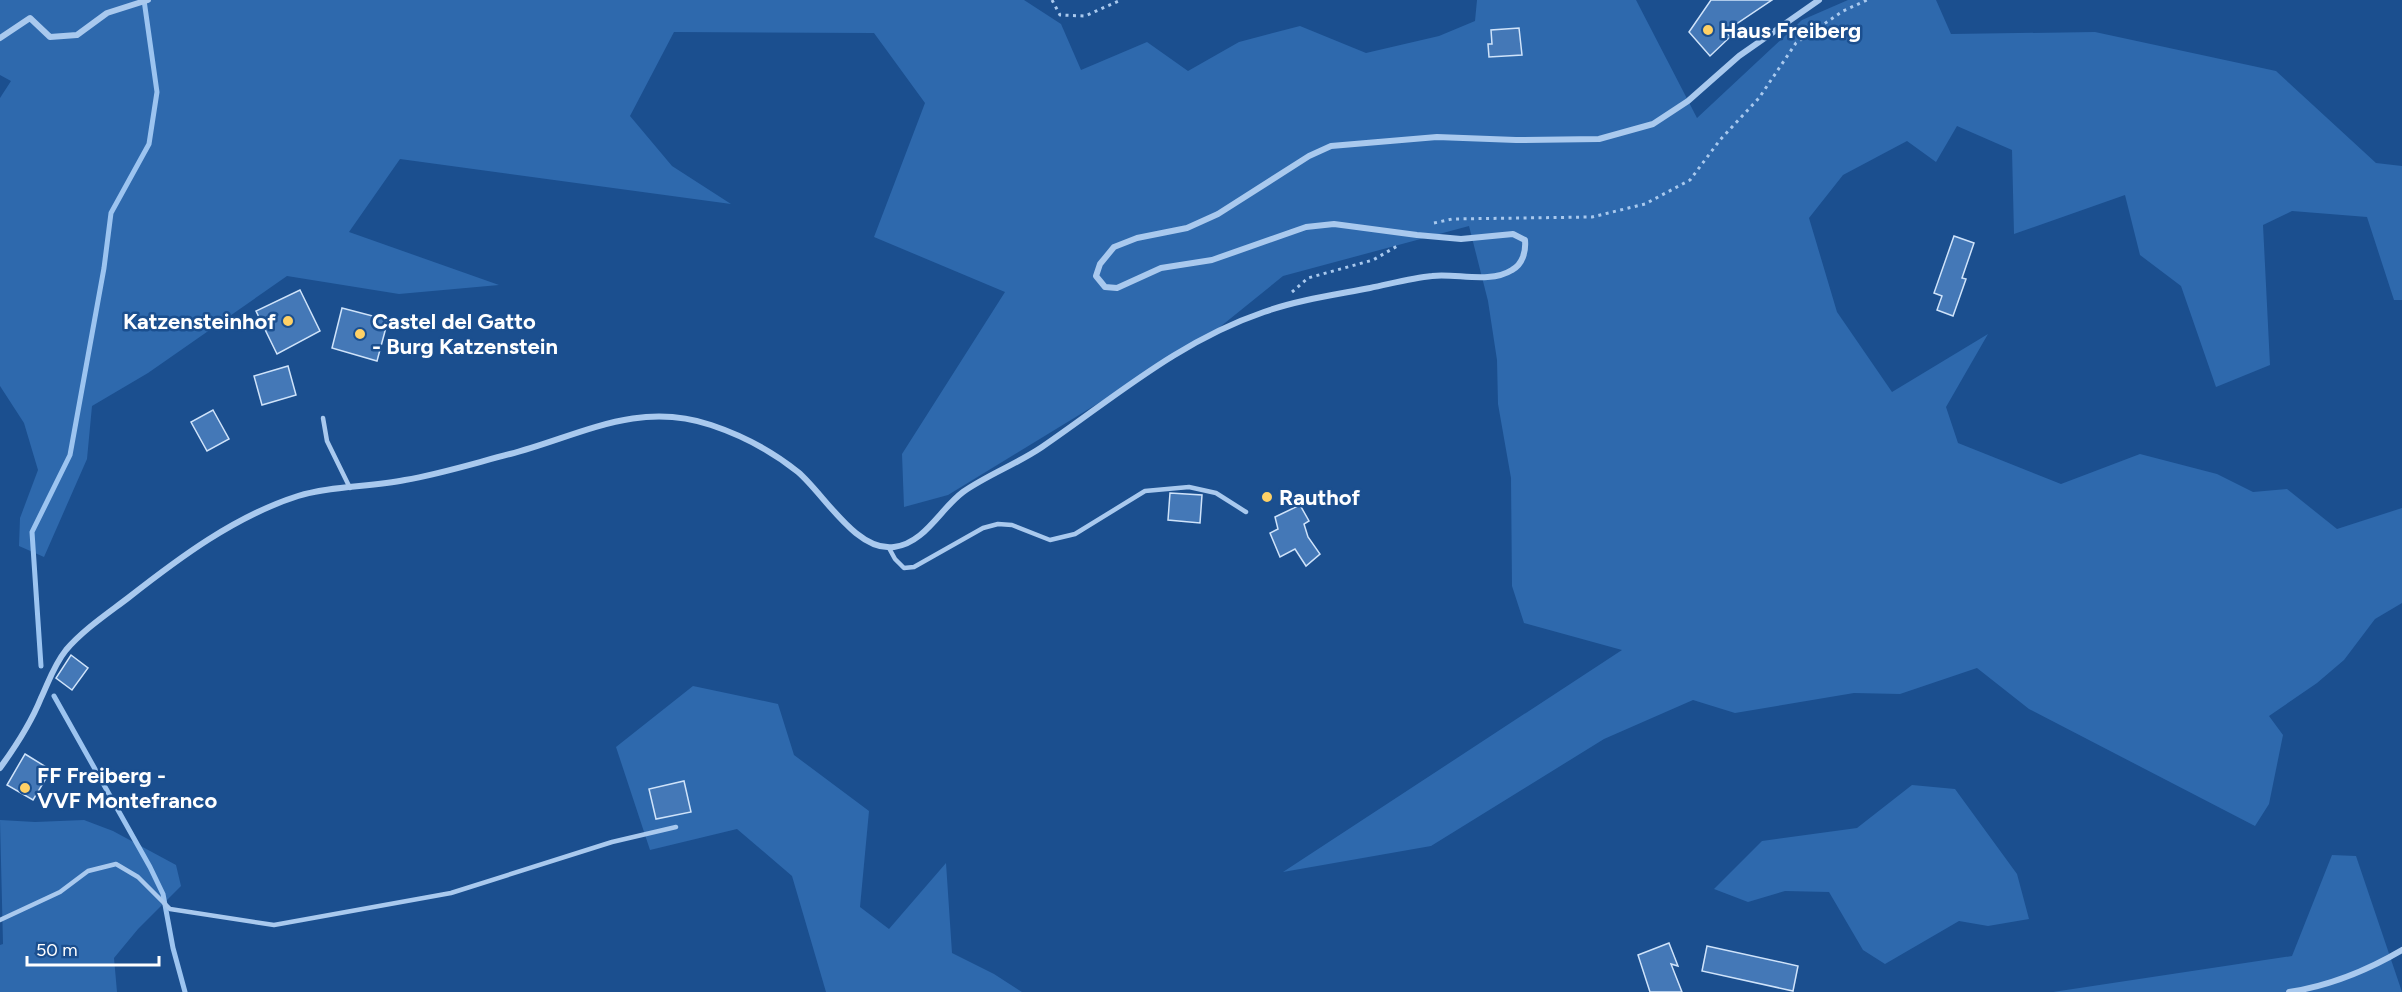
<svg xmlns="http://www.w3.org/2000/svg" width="2402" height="992" font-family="Figtree,sans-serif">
<rect width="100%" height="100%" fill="#1b4f8f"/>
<g fill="#2e69ad">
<path d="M 0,0 L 1024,0 L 1061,24 L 1081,70 L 1147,42 L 1188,71 L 1239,42 L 1300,26 L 1366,53 L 1439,36 L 1475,21 L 1477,0 L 1636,0 L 1697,118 L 1802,20 L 1848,0 L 1936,0 L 1951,34 L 2095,32 L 2276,71 L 2376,163 L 2402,166 L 2402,300 L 2394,300 L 2367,217 L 2292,211 L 2263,225 L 2270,365 L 2216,387 L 2181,286 L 2140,255 L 2125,195 L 2014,234 L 2012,150 L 1957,126 L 1936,162 L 1907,141 L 1843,175 L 1809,218 L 1837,312 L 1892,392 L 1988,334 L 1946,407 L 1958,443 L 2061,484 L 2140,454 L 2217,474 L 2253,492 L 2287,489 L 2337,529 L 2402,508 L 2402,603 L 2375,619 L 2344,660 L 2317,683 L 2269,716 L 2283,735 L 2269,804 L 2255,826 L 2029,709 L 1977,668 L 1900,694 L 1854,693 L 1735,713 L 1693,700 L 1604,739 L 1431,846 L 1283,872 L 1622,650 L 1524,623 L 1512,586 L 1511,478 L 1498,404 L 1497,360 L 1488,301 L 1469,226 L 1283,276 L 1210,335 L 948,495 L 904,507 L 902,454 L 1005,292 L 874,237 L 925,103 L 874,33 L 674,32 L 630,116 L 672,166 L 731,204 L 400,159 L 349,232 L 499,285 L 399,294 L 287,276 L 148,373 L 92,406 L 87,459 L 44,557 L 19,546 L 20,518 L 38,470 L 24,423 L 0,386 L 0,98 L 11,81 L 0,75 Z"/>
<path d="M 693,686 L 778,704 L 794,755 L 869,811 L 860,907 L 889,929 L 946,863 L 952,953 L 994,974 L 1022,992 L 826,992 L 792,876 L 737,829 L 650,850 L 616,747 Z"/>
<path d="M 1912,785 L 1955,789 L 2017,874 L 2029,919 L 1988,926 L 1959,921 L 1885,964 L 1863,950 L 1829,892 L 1785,891 L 1748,902 L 1714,889 L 1762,841 L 1857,828 Z"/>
<path d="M 0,820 L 35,822 L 84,820 L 113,831 L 176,865 L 181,886 L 138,929 L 114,958 L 117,992 L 0,992 L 0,945 L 3,944 Z"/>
<path d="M 2332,855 L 2356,856 L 2402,992 L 2053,992 L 2292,956 Z"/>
</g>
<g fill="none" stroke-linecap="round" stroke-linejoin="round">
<g stroke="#9cc4f0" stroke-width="5">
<path d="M 41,666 L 32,532 L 70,455 L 104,268 L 111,213 L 149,144 L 157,92 L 144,0"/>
<path d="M 54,696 L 150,867 L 163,894 L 173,948 L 185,992"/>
</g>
</g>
<g fill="#4478b7" stroke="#cfe3fa" stroke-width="1.5">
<path d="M 1711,0 L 1772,0 L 1726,31 L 1730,37 L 1710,56 L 1689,32 Z"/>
<path d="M 1519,28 L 1522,55 L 1489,57 L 1488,44 L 1492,44 L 1491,30 Z"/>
<path d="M 1954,236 L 1974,243 L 1962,278 L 1966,279 L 1953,316 L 1937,310 L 1942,296 L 1934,293 Z"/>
<path d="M 300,290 L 320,331 L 277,354 L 256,311 Z"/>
<path d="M 342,308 L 388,320 L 377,361 L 332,348 Z"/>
<path d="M 288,366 L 296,395 L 262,405 L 254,376 Z"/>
<path d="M 213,410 L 229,439 L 207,451 L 191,422 Z"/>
<path d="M 1170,493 L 1202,495 L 1200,523 L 1168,520 Z"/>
<path d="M 1300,505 L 1309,521 L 1304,524 L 1308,537 L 1320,554 L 1306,566 L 1295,549 L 1280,557 L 1270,533 L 1278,529 L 1275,517 Z"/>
<path d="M 71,655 L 88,668 L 72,690 L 56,678 Z"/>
<path d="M 25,754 L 51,770 L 33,800 L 7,785 Z"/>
<path d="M 684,781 L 691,812 L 656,819 L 649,789 Z"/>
<path d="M 1669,943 L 1678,966 L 1671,964 L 1682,992 L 1650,992 L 1638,955 Z"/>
<path d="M 1707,946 L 1798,966 L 1793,991 L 1702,971 Z"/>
</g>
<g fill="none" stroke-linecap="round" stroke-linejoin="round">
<g stroke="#a9c9ee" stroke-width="3" stroke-dasharray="3 4.5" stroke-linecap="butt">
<path d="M 1052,0 L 1060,15 L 1085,16 L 1121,0"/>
<path d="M 1434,223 L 1452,219 L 1592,217 L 1645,204 L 1690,180 L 1720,140 L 1759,98 L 1796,43 L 1843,11 L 1867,0"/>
<path d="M 1292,292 L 1308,278 L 1373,260 L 1399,245"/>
</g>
<g stroke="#a9c9ee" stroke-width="4.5">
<path d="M 323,418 L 327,441 L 350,488"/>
<path d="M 889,548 L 895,559 L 904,568 L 914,567 L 983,528 L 998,524 L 1012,525 L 1050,540 L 1075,534 L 1145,491 L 1189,487 L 1216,493 L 1246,512"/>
<path d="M 0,920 L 60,892 L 88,871 L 116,864 L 138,877 L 170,909 L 274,925 L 451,893 L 612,842 L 676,827"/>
</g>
<g stroke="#a9c9ee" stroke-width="6">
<path d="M 0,38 L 30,18 L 50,37 L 77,35 L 107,13 L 148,0"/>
<path d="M 0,768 C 16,746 31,723 41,698 C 49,681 54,665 66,650 C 83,630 107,614 128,598 C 179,558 235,516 298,496 C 329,486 371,487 405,480 C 440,474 475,463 510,454 C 579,436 637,400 711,425 C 741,435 773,452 798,472 C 824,494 856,552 894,547 C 925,543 940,509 963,492 C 987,475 1017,464 1042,447 C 1115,397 1179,341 1264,312 C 1298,300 1334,295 1370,288 C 1390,284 1411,278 1432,276 C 1456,273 1490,284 1512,270 C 1523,264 1526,251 1525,240 L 1513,234 L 1461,239 L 1417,235 L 1334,224 L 1306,227 L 1212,260 L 1161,268 L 1117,288 L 1105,287 L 1096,276 L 1100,264 L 1114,247 L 1137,238 L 1187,228 L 1218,214 L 1309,156 L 1331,146 L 1437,137 L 1516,140 L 1599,139 L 1653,124 L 1688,101 L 1739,56 L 1819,0"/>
<path d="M 2289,992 C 2328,986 2368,970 2402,950"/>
</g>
</g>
<g fill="#ffd166" stroke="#1b4f8f" stroke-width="2">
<circle cx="1708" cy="30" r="6"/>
<circle cx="288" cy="321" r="6"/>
<circle cx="360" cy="334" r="6"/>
<circle cx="1267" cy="497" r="6"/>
<circle cx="25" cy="788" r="6"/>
</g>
<g text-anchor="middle" stroke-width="5" stroke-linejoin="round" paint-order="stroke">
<g font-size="22" font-weight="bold" fill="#fff" stroke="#1b4f8f" text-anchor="start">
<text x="1720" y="38">Haus Freiberg</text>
<text x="276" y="329" text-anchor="end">Katzensteinhof</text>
<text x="372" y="329">Castel del Gatto<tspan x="372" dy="25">- Burg Katzenstein</tspan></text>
<text x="1279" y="505">Rauthof</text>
<text x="37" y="783">FF Freiberg -<tspan x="37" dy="25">VVF Montefranco</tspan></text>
</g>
</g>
<path d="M27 956v9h132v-9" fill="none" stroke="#ffffff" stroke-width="3"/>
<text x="36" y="956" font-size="18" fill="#ffffff" stroke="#1b4f8f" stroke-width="4.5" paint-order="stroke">50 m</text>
</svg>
